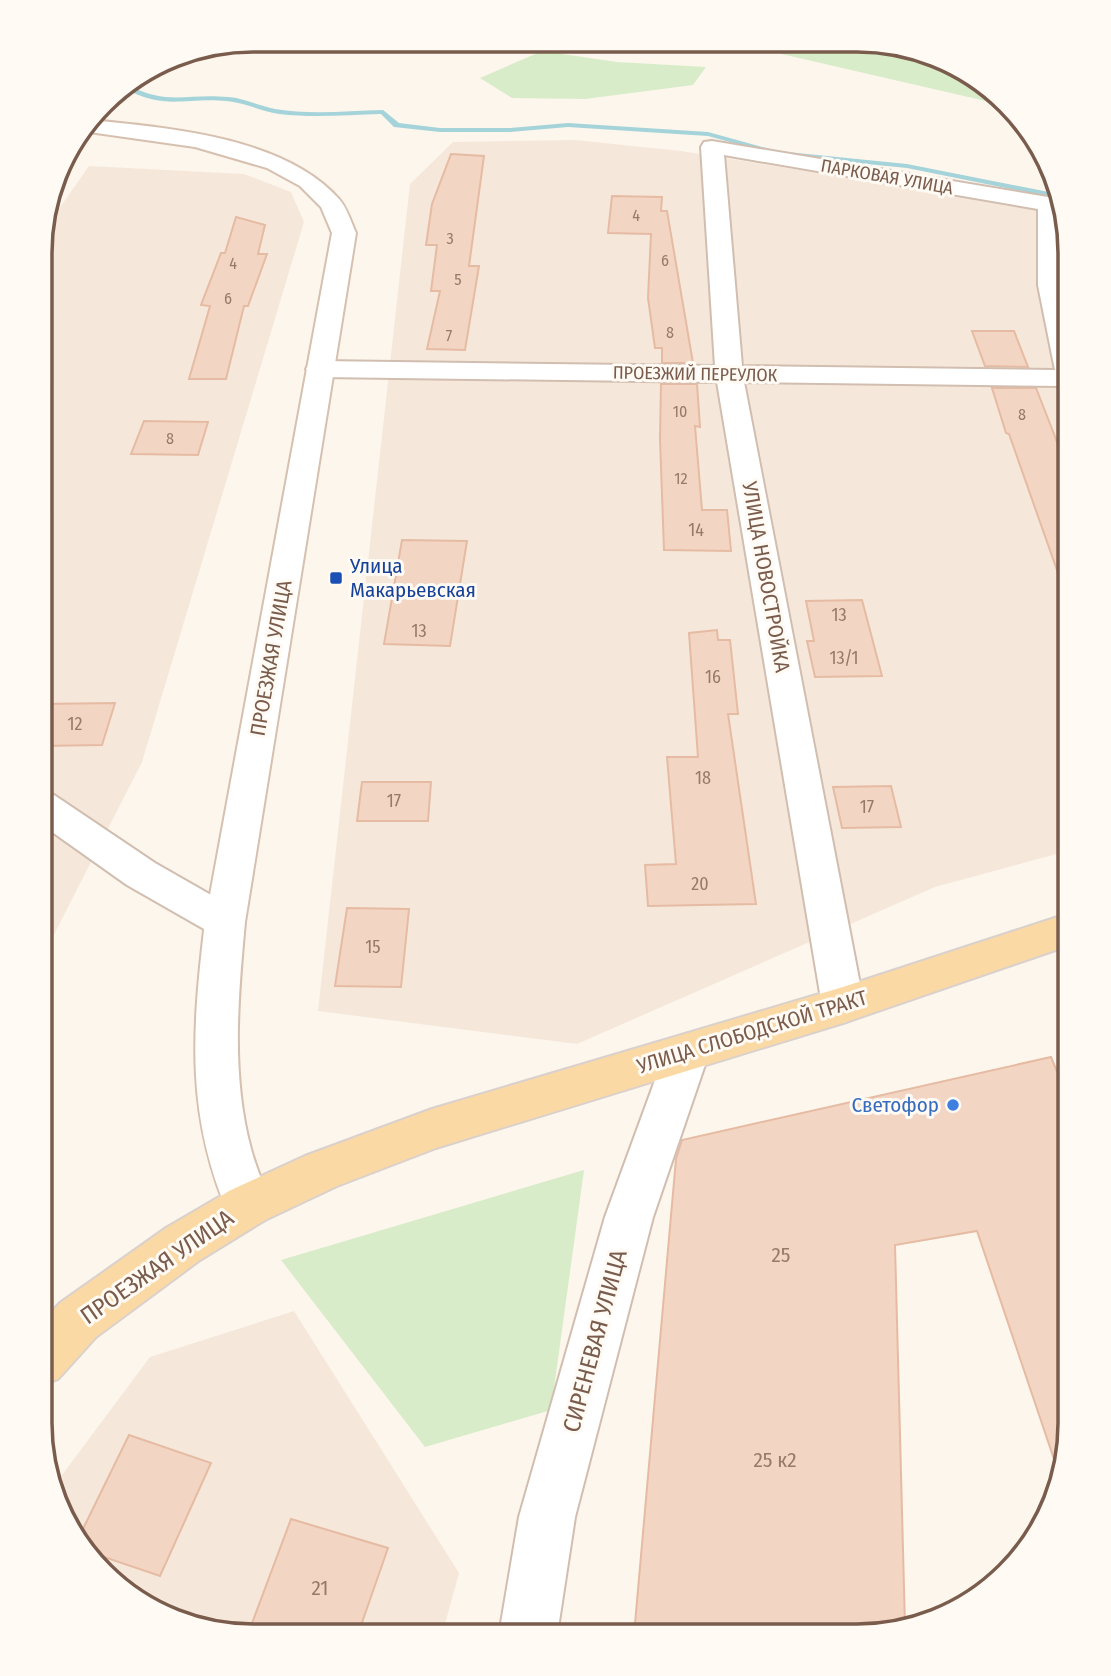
<svg xmlns="http://www.w3.org/2000/svg" width="1111" height="1676" font-family="'Fira Sans Condensed',sans-serif">
<rect width="100%" height="100%" fill="#fdf6ec"/>
<g fill="#f5e8da">
<path d="M 575,140 L 681,151 L 1062,212 L 1071,254 L 1071,850 L 935,887 L 577,1044 L 318,1011 L 410,184 L 453,142 Z"/>
<path d="M 89,166 L 244,174 L 291,192 L 304,222 L 142,762 L 41,960 L 42,233 Z"/>
<path d="M 294,1311 L 459,1573 L 442,1635 L 226,1634 L 124,1592 L 57,1504 L 53,1487 L 150,1357 Z"/>
</g>
<g fill="#d8ecc9">
<path d="M 730,42 L 886,42 L 987,84 L 1003,105 Z"/>
<path d="M 542,51 L 617,62 L 706,67 L 693,85 L 585,99 L 512,98 L 480,78 Z"/>
<path d="M 584,1170 L 551,1410 L 425,1447 L 281,1260 Z"/>
</g>
<g fill="none" stroke-linecap="round" stroke-linejoin="round">
<g fill="#a5d3da" fill-rule="evenodd">
<path d="M 128,85 C 168,106 187,93 228,97 C 244,98 259,106 275,109 C 310,115 347,111 383,110 L 399,123 L 440,128 L 510,128 L 568,123 L 708,132 L 777,151 L 907,164 L 1059,194 L 1060,199 L 907,168 L 777,155 L 708,136 L 568,127 L 510,132 L 440,132 L 394,127 L 381,114 C 347,115 313,118 279,114 C 261,111 245,103 227,101 C 183,97 167,111 123,88 Z"/>
<path d="M 119,90 L 119,93 L 111,96 Z"/>
</g>
</g>
<g fill="#f3d5c3" stroke="#e6bba3" stroke-width="2">
<path d="M 451,154 L 484,156 L 469,266 L 479,266 L 465,350 L 427,349 L 440,291 L 431,291 L 437,245 L 426,245 L 432,204 Z"/>
<path d="M 612,196 L 662,197 L 661,211 L 667,211 L 693,363 L 662,363 L 662,348 L 655,348 L 648,298 L 651,234 L 608,233 Z"/>
<path d="M 236,217 L 265,225 L 258,254 L 267,254 L 248,306 L 244,306 L 226,379 L 189,379 L 210,306 L 201,305 L 221,253 L 225,253 Z"/>
<path d="M 972,331 L 1014,331 L 1028,367 L 985,366 Z"/>
<path d="M 661,384 L 697,384 L 700,427 L 695,426 L 702,510 L 727,510 L 731,551 L 664,550 L 660,439 Z"/>
<path d="M 992,388 L 1036,388 L 1054,434 L 1071,482 L 1071,592 L 1065,593 L 1009,434 L 1006,433 Z"/>
<path d="M 144,421 L 208,422 L 198,455 L 131,454 Z"/>
<path d="M 402,540 L 467,541 L 450,646 L 384,644 Z"/>
<path d="M 862,600 L 882,676 L 815,677 L 807,641 L 814,641 L 806,601 Z"/>
<path d="M 717,630 L 718,640 L 730,640 L 738,714 L 728,714 L 756,904 L 648,906 L 645,865 L 676,864 L 667,757 L 698,757 L 689,633 Z"/>
<path d="M 115,703 L 102,745 L 41,746 L 41,704 Z"/>
<path d="M 362,782 L 431,782 L 428,821 L 357,821 Z"/>
<path d="M 891,786 L 901,827 L 842,828 L 833,787 Z"/>
<path d="M 347,908 L 409,909 L 401,987 L 335,986 Z"/>
<path d="M 1051,1057 L 1070,1103 L 1070,1437 L 1058,1471 L 977,1231 L 895,1245 L 905,1626 L 858,1636 L 634,1635 L 676,1159 L 682,1140 Z"/>
<path d="M 129,1435 L 211,1463 L 160,1576 L 95,1554 L 80,1535 Z"/>
<path d="M 291,1519 L 388,1548 L 358,1634 L 248,1634 Z"/>
</g>
<g fill="none" stroke-linecap="round" stroke-linejoin="round">
<g stroke="#d1beb0" stroke-width="4">
<g id="street">
<path d="M 712,141 L 1060,199 L 1063,213 L 1062,285 L 1071,321 L 1071,390 L 1060,386 L 744,382 L 864,1005 L 858,1017 L 843,1023 L 828,1017 L 822,1005 L 717,382 L 320,377 L 310,375 L 306,369 L 310,363 L 320,361 L 715,366 L 701,147 L 704,142 ZM 724,155 L 1038,209 L 1038,285 L 1055,370 L 742,366 Z"/>
<path d="M 41,791 L 54,795 L 155,863 L 239,911 L 245,922 L 239,933 L 225,938 L 211,933 L 127,885 L 41,824 Z"/>
<path d="M 687,1035 L 702,1040 L 709,1053 L 653,1217 L 575,1517 L 557,1635 L 499,1635 L 519,1517 L 605,1217 L 665,1053 L 672,1040 Z"/>
</g>
</g>
<g stroke="#d6c0b0" stroke-width="4">
<path id="secondary" d="M 91,120 C 169,128 284,137 339,199 C 347,208 351,222 356,233 L 245,922 C 238,997 231,1076 251,1149 C 256,1168 264,1187 272,1205 L 265,1220 L 248,1227 L 231,1220 C 185,1117 192,1031 205,922 L 332,233 L 321,207 L 300,186 L 267,168 L 195,147 L 82,131 Z"/>
</g>
<g stroke="#dad1cd" stroke-width="4">
<path id="primary" d="M 1070,913 L 1070,945 L 843,1023 L 436,1148 L 337,1186 L 265,1220 L 200,1260 L 96,1337 L 58,1379 L 40,1386 L 40,1324 L 60,1303 L 166,1228 L 231,1190 L 305,1156 L 432,1109 L 843,987 Z"/>
</g>
<use href="#street" fill="#fff" fill-rule="evenodd"/>
<use href="#secondary" fill="#fff" fill-rule="evenodd"/>
<use href="#primary" fill="#fbd9a5" fill-rule="evenodd"/>
</g>
<rect fill="#1a4fb4" stroke="#fffaf3" stroke-width="2.5" x="329" y="571" width="14" height="14" rx="3.5"/>
<circle fill="#3f7fe0" stroke="#fffaf3" stroke-width="2.5" cx="953" cy="1105" r="7"/>
<g text-anchor="middle" stroke-width="6" stroke-linejoin="round" paint-order="stroke">
<g font-size="16" fill="#987a6a">
<text x="636" y="221">4</text>
<text x="450" y="244">3</text>
<text x="665" y="266">6</text>
<text x="233" y="269">4</text>
<text x="458" y="285">5</text>
<text x="228" y="304">6</text>
<text x="670" y="338">8</text>
<text x="449" y="341">7</text>
<text x="680" y="417">10</text>
<text x="1022" y="420">8</text>
<text x="170" y="444">8</text>
<text x="681" y="484">12</text>
</g>
<g font-size="18" fill="#7a5c4d" stroke="#fffaf3">
<text transform="translate(887 177) rotate(10)" y="6">ПАРКОВАЯ УЛИЦА</text>
<text transform="translate(695 374) rotate(1)" y="6">ПРОЕЗЖИЙ ПЕРЕУЛОК</text>
</g>
<g font-size="18" fill="#987a6a">
<text x="696" y="536">14</text>
<text x="839" y="621">13</text>
<text x="419" y="637">13</text>
<text x="844" y="664">13/1</text>
<text x="713" y="683">16</text>
<text x="75" y="730">12</text>
<text x="703" y="784">18</text>
<text x="394" y="807">17</text>
<text x="867" y="813">17</text>
<text x="700" y="890">20</text>
<text x="373" y="953">15</text>
</g>
<g font-size="21" fill="#164399" stroke="#fffaf3" text-anchor="start">
<text x="350" y="573">Улица<tspan x="350" dy="24">Макарьевская</tspan></text>
</g>
<g font-size="21" fill="#7a5c4d" stroke="#fffaf3">
<text transform="translate(766 577) rotate(80)" y="7">УЛИЦА НОВОСТРОЙКА</text>
<text transform="translate(271 658) rotate(-80)" y="7">ПРОЕЗЖАЯ УЛИЦА</text>
<text transform="translate(752 1032) rotate(-17)" y="7">УЛИЦА СЛОБОДСКОЙ ТРАКТ</text>
</g>
<g font-size="21" fill="#366cbe" stroke="#fffaf3" text-anchor="end">
<text x="939" y="1112">Светофор</text>
</g>
<g font-size="21" fill="#987a6a">
<text x="781" y="1262">25</text>
<text x="775" y="1467">25 к2</text>
<text x="320" y="1595">21</text>
</g>
<g font-size="24" fill="#7a5c4d" stroke="#fffaf3">
<text transform="translate(157 1267) rotate(-35)" y="8">ПРОЕЗЖАЯ УЛИЦА</text>
<text transform="translate(595 1341) rotate(-75)" y="8">СИРЕНЕВАЯ УЛИЦА</text>
</g>
</g>
<path d="M0 0H1111V1676H0ZM253 52H857A201 201 0 0 1 1058 253V1423A201 201 0 0 1 857 1624H253A201 201 0 0 1 52 1423V253A201 201 0 0 1 253 52Z" fill="#fffaf3" fill-rule="evenodd"/>
<path fill="none" stroke="#7a5c4d" stroke-width="3.5" d="M253 52H857A201 201 0 0 1 1058 253V1423A201 201 0 0 1 857 1624H253A201 201 0 0 1 52 1423V253A201 201 0 0 1 253 52Z"/>
</svg>
